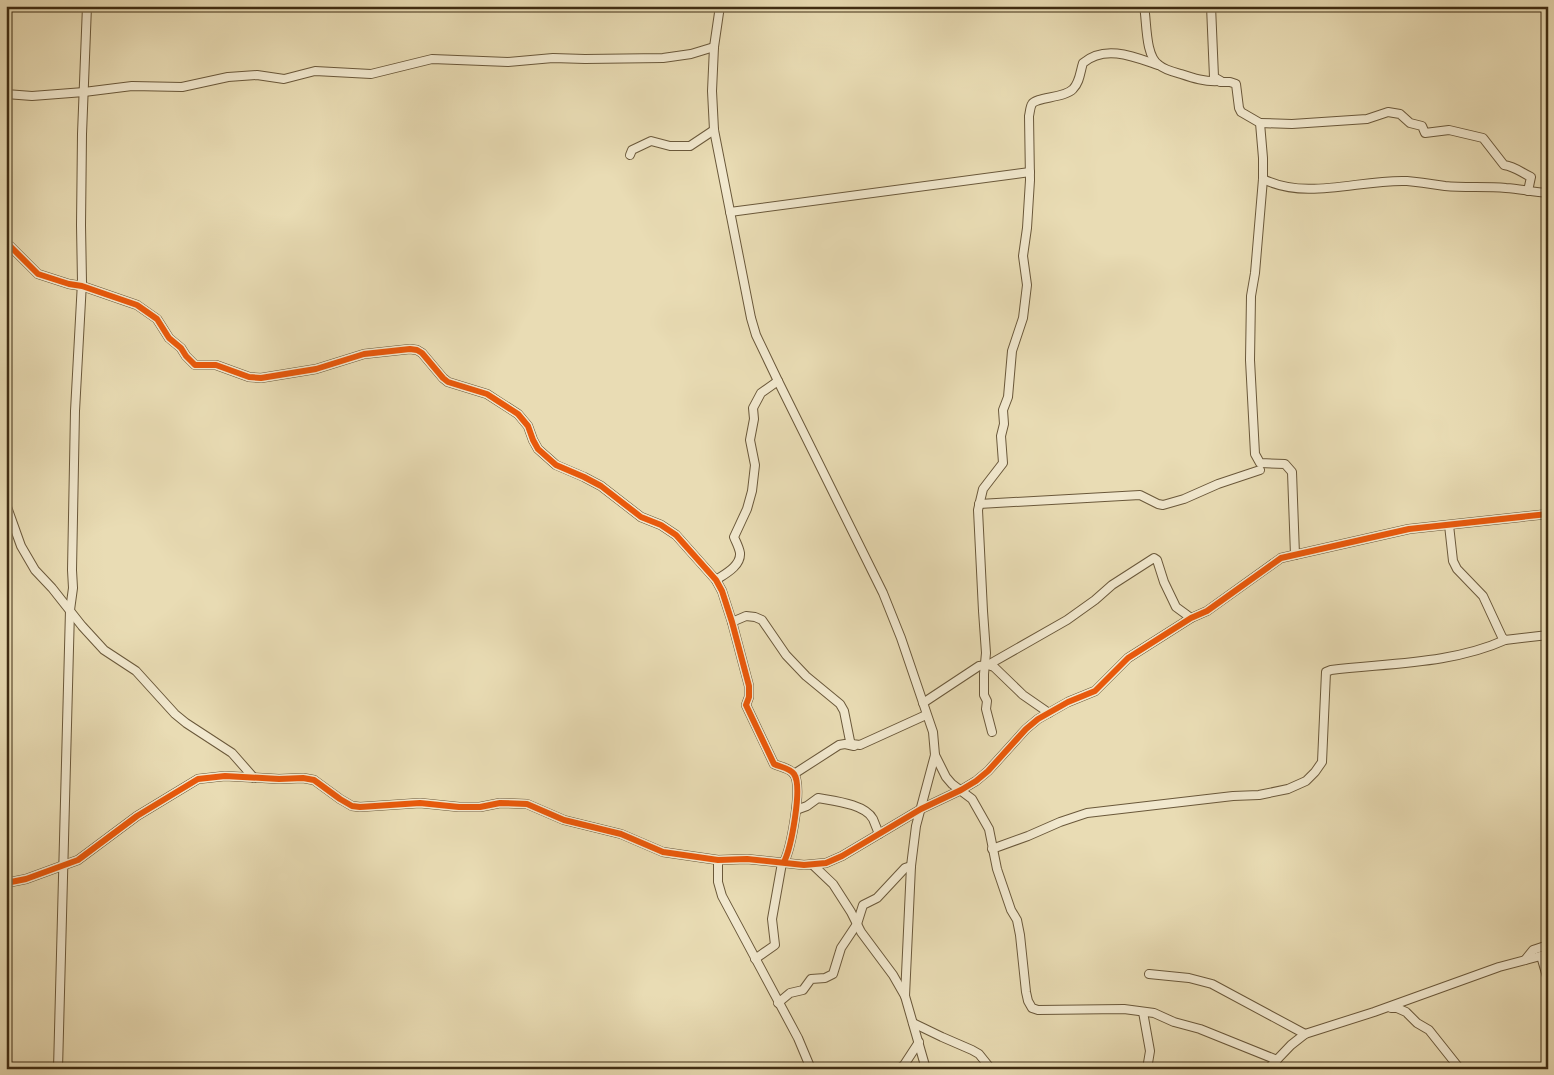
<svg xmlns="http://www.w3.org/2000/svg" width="1554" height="1075" font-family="'Old Standard TT',serif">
<rect width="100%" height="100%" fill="#e9dcb4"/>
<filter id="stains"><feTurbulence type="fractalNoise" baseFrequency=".004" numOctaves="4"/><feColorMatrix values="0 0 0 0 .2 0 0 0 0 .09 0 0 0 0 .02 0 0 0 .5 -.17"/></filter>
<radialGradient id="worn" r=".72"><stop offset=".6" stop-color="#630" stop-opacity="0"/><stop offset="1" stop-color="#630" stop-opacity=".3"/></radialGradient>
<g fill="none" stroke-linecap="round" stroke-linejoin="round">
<g stroke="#6a583a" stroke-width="10">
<g id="minor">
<path d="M 720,6 L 714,47 L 712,91 L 714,130 L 751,318 L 756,335 L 778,381 L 883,593 L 901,638 L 933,732 L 935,755 L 916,826 L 911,866 L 905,996 L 926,1069"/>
<path d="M 1144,6 C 1147,22 1145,56 1159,65 C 1165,70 1174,72 1181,74 C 1193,78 1205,82 1219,81"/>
<path d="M 1211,6 L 1214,77 L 1221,81 L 1220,82 L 1230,82 L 1236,84 L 1239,108 L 1241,112 L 1260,123 L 1263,158 L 1263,179 L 1255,273 L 1251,296 L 1250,360 L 1255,454 L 1260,463 L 1285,464 L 1292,472 L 1295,555"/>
<path d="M 6,94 L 32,96 L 84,92 L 132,86 L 182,87 L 228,77 L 257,75 L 284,79 L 315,71 L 371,74 L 432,59 L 508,62 L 553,58 L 585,59 L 663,58 L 691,54 L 714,47"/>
<path d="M 1260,123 L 1292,124 L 1367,119 L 1388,112 L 1400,114 L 1410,123 L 1422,126 L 1425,133 L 1449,130 L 1483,138 L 1504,165 C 1516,167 1520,172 1531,177 L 1528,191"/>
<path d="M 630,155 L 632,150 L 651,141 L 670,146 L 690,146 L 714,130"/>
<path d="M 1263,179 C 1308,201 1360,179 1407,181 C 1419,182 1432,184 1445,186 C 1465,188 1486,186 1506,188 C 1520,189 1533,192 1548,193"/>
<path d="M 730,212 L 1030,172"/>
<path d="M 6,245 L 10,246 L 38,274 L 69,284 L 82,286 L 137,305 L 157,319 L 169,338 L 181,348 L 186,356 L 195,365 L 216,365 L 249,377 L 261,378 L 316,369 L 364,354 L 410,349 L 417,350 L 422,353 L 443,378 L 448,382 L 487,394 L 518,414 L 528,426 L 533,440 L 538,449 L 556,465 L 584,477 L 601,486 L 641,517 L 661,525 L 676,535 L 716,580 L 722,591 L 732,622 L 749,686 L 749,697 L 746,705 L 774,764 C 780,767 790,768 794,774 C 803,787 791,848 784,862"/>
<path d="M 6,485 L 7,507 L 21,546 L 35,570 L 52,588 L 82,626 L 104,650 L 136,671 L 175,714 L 186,723 L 232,753 L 254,778"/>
<path d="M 979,504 L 1140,495 L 1158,504 L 1163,505 L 1184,499 L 1218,484 L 1260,470"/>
<path d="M 1449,525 L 1453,561 L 1457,569 L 1483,596 L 1502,637 L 1505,640 L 1548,635"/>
<path d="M 716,580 C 725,574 741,566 740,553 C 739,547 736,542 734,537 L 747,509 L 752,491 L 755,465 L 750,440 L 754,419 L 753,408 L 761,393 L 778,381"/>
<path d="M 732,622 L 746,616 L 755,617 L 762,620 L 786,655 L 806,676 L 840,704 L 844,711 L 850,741 L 852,744 L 860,745 L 926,715"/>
<path d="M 988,665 L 1067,620 L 1095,600 L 1112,585 L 1154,558 L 1157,560 L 1164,582 L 1176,607 L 1191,618"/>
<path d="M 923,703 L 979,666 L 988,665 L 994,667 L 1023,695 L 1049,713"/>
<path d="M 992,732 L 986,709 L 987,701 L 984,695 L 984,674 L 986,653 L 983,611 L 978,510 L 983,489 L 1003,463 L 1001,436 L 1004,424 L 1003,410 L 1008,397 L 1012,351 L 1023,318 L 1027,285 L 1023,256 L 1027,228 L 1030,180 L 1029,116 C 1030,112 1030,107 1032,104 C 1036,97 1065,98 1073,89 C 1080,82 1080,72 1083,63 C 1105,44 1135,57 1158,65"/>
<path d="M 935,755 L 946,777 L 952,784 L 972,799 L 989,829 L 997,869 L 1011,910 L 1017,920 L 1020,935 L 1026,992 L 1028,1001 L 1032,1008 L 1038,1010 L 1124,1009 L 1154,1013 L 1174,1022 L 1200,1029 L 1277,1060"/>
<path d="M 794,774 L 839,745 L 845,744 L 854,746"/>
<path d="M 796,810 L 807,806 L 818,798 C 834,801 865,804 873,819 C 875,824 877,829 879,834"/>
<path d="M 992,849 L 1028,836 L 1060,822 L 1087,813 L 1233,796 L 1259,795 L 1288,789 L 1306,781 L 1315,772 L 1322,762 L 1326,672 L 1331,670 C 1388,663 1452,664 1505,640"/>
<path d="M 718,860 L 718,882 L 722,896 L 798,1038 L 811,1069"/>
<path d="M 813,865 L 833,884 L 851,912 L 861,932 L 893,975 L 905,996"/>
<path d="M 6,883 L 26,879 L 78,860 L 137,816 L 198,779 L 225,776 L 279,779 L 303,778 L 314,780 L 340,799 L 352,806 L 360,807 L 420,803 L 459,807 L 480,807 L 500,803 L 527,804 L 564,820 L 621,834 L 663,852 L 718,860 L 747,859 L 804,865 L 826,863 L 842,856 L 921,809 L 961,790 L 976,781 L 988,771 L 1026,729 L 1038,719 L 1068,702 L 1095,691 L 1128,658 L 1191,618 L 1207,611 L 1281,558 L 1409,529 L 1548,514"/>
<path d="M 1541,956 L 1548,980"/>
<path d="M 755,959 L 775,945 L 772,919 L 782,863"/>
<path d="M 1525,960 L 1533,950 L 1548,945"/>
<path d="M 1149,974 L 1189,978 L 1212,984 L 1305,1034"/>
<path d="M 778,1003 L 790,993 L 803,990 L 811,979 L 825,978 L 833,974 L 841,948 L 857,924 L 863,905 L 877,898 L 905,868 L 911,866"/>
<path d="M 1391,1008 L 1397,1008 L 1406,1012 L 1417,1023 L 1429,1030 L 1460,1069"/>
<path d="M 1143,1012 L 1150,1051 L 1147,1069"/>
<path d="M 913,1023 L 942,1037 L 972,1050 L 979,1054 L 991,1069"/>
<path d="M 58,1069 L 70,610 L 73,588 L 72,570 L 75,411 L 82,282 L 81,225 L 82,134 L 87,6"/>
<path d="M 899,1069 L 904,1065 L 919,1042"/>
<path d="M 1268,1069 L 1291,1045 L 1305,1034 L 1374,1012 L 1499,967 L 1548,954"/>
</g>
</g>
<use href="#minor" stroke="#f1e8ce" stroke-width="8"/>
<g stroke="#f1e8ce" stroke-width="9">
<g id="cycleway">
<path d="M 6,245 L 10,246 L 38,274 L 69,284 L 82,286 L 137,305 L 157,319 L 169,338 L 181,348 L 186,356 L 195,365 L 216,365 L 249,377 L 261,378 L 316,369 L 364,354 L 410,349 L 417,350 L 422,353 L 443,378 L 448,382 L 487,394 L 518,414 L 528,426 L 533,440 L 538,449 L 556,465 L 584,477 L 601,486 L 641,517 L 661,525 L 676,535 L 716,580 L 722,591 L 732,622 L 749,686 L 749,697 L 746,705 L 774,764 C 780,767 790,768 794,774 C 803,787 791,848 784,862"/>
<path d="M 6,883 L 26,879 L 78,860 L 137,816 L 198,779 L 225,776 L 279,779 L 303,778 L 314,780 L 340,799 L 352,806 L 360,807 L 420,803 L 459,807 L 480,807 L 500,803 L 527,804 L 564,820 L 621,834 L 663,852 L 718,860 L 747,859 L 804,865 L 826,863 L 842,856 L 921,809 L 961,790 L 976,781 L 988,771 L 1026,729 L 1038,719 L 1068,702 L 1095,691 L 1128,658 L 1191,618 L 1207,611 L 1281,558 L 1409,529 L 1548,514"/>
</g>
</g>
<use href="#cycleway" stroke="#e8590c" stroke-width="6"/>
</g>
<rect width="1554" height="1075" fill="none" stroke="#e9dcb4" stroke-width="25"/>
<rect x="8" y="8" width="1539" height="1060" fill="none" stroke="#3f2c12" stroke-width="2.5"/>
<rect x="12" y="12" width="1529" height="1050" fill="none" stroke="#3f2c12"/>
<rect width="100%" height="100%" filter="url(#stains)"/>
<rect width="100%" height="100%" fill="url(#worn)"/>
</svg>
